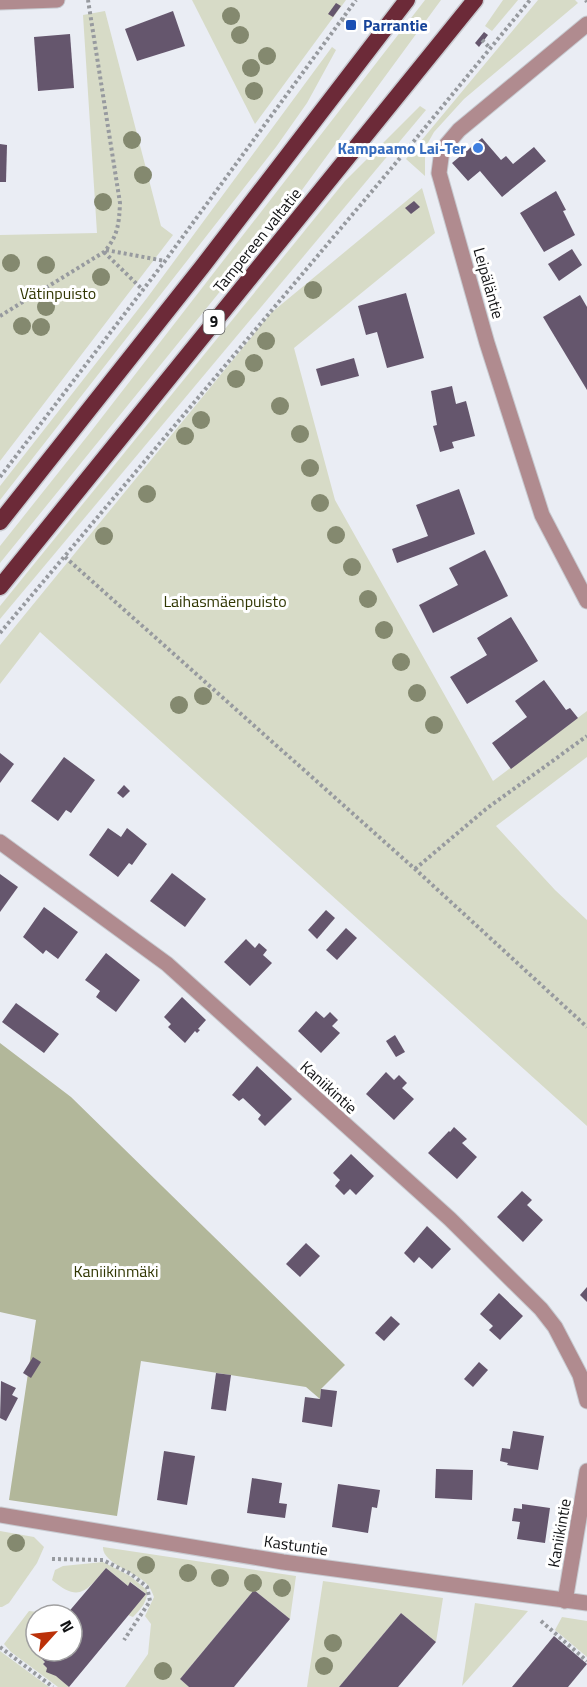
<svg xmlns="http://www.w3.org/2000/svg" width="587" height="1687" font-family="'Titillium Web',sans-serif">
<rect width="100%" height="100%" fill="#eaedf4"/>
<g fill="#d7dbc7">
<path d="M 192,0 L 346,0 L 255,124 Z"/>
<path d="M 425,0 L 441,0 L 299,194 L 0,563 L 0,546 L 89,434 Z"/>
<path d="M 503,0 L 518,0 L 492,31 L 485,26 Z"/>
<path d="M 538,0 L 575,0 L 578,3 L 464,99 L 434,132 L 425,148 L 425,176 L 406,159 Z"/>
<path d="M 105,11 L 161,226 L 173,235 L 0,461 L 0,235 L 97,233 L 83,15 Z"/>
<path d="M 332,47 L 336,50 L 307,103 L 276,147 L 0,500 L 0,486 L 147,298 Z"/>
<path d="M 420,106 L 426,110 L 0,619 L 0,606 L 345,181 Z"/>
<path d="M 422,188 L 435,233 L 294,348 L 335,500 L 493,781 L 587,711 L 587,757 L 496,826 L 555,890 L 587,920 L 587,1126 L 40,632 L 0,684 L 0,645 L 271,313 Z"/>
<path d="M 0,1531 L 34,1537 L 44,1547 L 37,1563 L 9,1603 L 2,1607 L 0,1607 Z"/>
<path d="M 103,1547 L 296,1576 L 290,1619 L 254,1590 L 180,1679 L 189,1687 L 125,1687 L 148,1654 L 151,1624 L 145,1616 L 154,1597 C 152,1592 150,1587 147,1584 C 136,1572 102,1563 103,1547 Z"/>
<path d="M 103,1562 L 130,1576 L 147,1590 C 148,1601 141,1609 133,1617 L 128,1615 L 146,1594 L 131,1582 L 128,1586 L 106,1568 C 87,1591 79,1603 52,1580 L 55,1570 L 63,1566 Z"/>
<path d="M 323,1581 L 443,1598 L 436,1642 L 401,1613 L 339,1687 L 307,1687 Z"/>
<path d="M 475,1603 L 528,1611 L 462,1686 Z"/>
<path d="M 29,1611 L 38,1612 L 42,1615 L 36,1615 L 35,1652 L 45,1662 L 43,1664 L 69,1687 L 58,1687 L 11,1652 L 4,1644 Z"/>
<path d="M 562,1617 L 587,1621 L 587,1657 L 555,1630 Z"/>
<path d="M 0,1651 L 49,1687 L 0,1687 Z"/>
</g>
<path fill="#b2b79a" d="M 0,1043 L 71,1097 L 345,1365 L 321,1389 L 320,1399 L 306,1387 L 141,1361 L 117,1516 L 9,1500 L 36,1320 L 0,1312 Z"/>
<g fill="#65566d">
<path d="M 336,3 L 341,6 L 333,17 L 328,14 Z"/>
<path d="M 173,11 L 185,46 L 137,61 L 125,29 Z"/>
<path d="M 484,32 L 488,35 L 479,47 L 475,43 Z"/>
<path d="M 70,34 L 74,88 L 38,91 L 34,37 Z"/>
<path d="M 482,138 L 501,160 L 506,156 L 513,164 L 534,147 L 546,161 L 502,197 L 480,171 L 468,181 L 452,163 Z"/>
<path d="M 0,144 L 7,145 L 6,182 L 0,182 Z"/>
<path d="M 556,191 L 566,210 L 563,211 L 575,235 L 544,252 L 520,213 Z"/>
<path d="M 414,201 L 420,207 L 411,214 L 405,208 Z"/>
<path d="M 572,249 L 582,265 L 559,281 L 548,264 Z"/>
<path d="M 406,293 L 424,358 L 387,368 L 377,332 L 366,335 L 358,306 Z"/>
<path d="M 580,295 L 587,307 L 587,390 L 543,317 Z"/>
<path d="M 354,358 L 359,376 L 321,386 L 316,369 Z"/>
<path d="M 452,386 L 456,404 L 466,401 L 475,436 L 452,442 L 454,448 L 440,452 L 433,426 L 437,425 L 431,391 Z"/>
<path d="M 459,489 L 475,534 L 397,563 L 392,549 L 428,536 L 416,505 Z"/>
<path d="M 485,550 L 508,596 L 433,633 L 419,605 L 458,585 L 449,568 Z"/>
<path d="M 511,617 L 538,661 L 467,704 L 450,677 L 487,655 L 477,638 Z"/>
<path d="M 544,680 L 566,710 L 570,708 L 578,718 L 511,769 L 492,743 L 527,717 L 515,701 Z"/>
<path d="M 0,753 L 14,764 L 0,783 Z"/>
<path d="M 64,757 L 95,780 L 71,813 L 66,810 L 58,821 L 31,801 Z"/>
<path d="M 124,785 L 130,791 L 123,798 L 117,793 Z"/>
<path d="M 108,828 L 121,837 L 127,828 L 147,844 L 132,865 L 129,863 L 118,877 L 89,855 Z"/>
<path d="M 172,873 L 206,899 L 185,927 L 150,901 Z"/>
<path d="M 0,874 L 18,887 L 0,912 Z"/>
<path d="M 44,907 L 78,932 L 58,959 L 46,950 L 43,954 L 23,937 Z"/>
<path d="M 326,910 L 335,918 L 317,939 L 308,930 Z"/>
<path d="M 346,928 L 357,938 L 337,960 L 326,950 Z"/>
<path d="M 246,939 L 255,948 L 259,943 L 267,950 L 263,955 L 272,963 L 250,986 L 224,962 Z"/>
<path d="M 106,953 L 140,980 L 116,1012 L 96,997 L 100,991 L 85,980 Z"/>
<path d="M 182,997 L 206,1020 L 198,1029 L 200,1030 L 197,1033 L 195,1031 L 185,1043 L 168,1027 L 171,1024 L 164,1017 Z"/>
<path d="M 16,1003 L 59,1034 L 44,1053 L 2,1022 Z"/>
<path d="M 316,1011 L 324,1018 L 330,1012 L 338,1020 L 332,1026 L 340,1033 L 321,1053 L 298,1031 Z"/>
<path d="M 395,1035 L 405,1052 L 396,1057 L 386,1041 Z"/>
<path d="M 257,1066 L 292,1099 L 265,1126 L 258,1119 L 261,1115 L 243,1098 L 239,1101 L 232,1095 Z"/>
<path d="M 386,1072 L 394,1080 L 399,1075 L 407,1083 L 402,1088 L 414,1099 L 394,1120 L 366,1094 Z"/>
<path d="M 454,1127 L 467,1139 L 462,1143 L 477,1157 L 457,1179 L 428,1153 L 449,1131 L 450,1132 Z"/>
<path d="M 351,1154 L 374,1176 L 356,1195 L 350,1189 L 344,1195 L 335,1186 L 340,1180 L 333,1173 Z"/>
<path d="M 522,1191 L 532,1200 L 527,1205 L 543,1220 L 523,1242 L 497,1217 Z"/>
<path d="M 427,1226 L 451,1249 L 432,1269 L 419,1257 L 414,1263 L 404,1253 Z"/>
<path d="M 306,1243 L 320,1256 L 300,1277 L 286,1264 Z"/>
<path d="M 587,1287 L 587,1302 L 580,1295 Z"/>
<path d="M 499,1293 L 523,1316 L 500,1340 L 489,1330 L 493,1326 L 480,1314 Z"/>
<path d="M 391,1316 L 400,1324 L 384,1341 L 375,1333 Z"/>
<path d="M 33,1357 L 41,1362 L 31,1378 L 23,1373 Z"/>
<path d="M 479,1362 L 488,1370 L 473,1387 L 464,1379 Z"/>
<path d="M 216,1373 L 231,1375 L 226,1411 L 211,1409 Z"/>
<path d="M 1,1381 L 16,1388 L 12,1395 L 18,1398 L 6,1421 L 0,1418 Z"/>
<path d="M 321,1389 L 337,1391 L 332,1427 L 302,1422 L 305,1397 L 320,1399 Z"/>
<path d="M 513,1431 L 544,1436 L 538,1470 L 507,1465 L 508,1463 L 500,1461 L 502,1448 L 510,1449 Z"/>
<path d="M 164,1451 L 195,1456 L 187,1505 L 157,1500 Z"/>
<path d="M 436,1469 L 473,1470 L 472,1500 L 435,1498 Z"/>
<path d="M 252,1478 L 282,1483 L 279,1503 L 287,1504 L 285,1518 L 247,1513 Z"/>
<path d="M 338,1484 L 380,1490 L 377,1508 L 372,1507 L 368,1533 L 332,1527 Z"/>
<path d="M 522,1504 L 550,1508 L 545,1543 L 517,1539 L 520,1522 L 512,1521 L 514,1508 L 522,1509 Z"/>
<path d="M 106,1568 L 128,1586 L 130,1582 L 146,1594 L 69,1687 L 56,1676 L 46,1672 L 47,1668 L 43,1664 L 45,1662 L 35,1652 L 72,1651 L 72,1615 L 66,1615 Z"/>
<path d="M 254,1590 L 290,1619 L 234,1687 L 189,1687 L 180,1679 Z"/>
<path d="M 401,1613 L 436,1642 L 398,1687 L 339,1687 Z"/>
<path d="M 554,1636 L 587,1664 L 568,1687 L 512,1687 Z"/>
</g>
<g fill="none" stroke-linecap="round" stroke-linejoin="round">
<g stroke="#c7cad0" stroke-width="17">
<g id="minor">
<path d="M 0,2 L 57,0"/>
<path d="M 587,24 L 459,130 L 442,150 L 439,173 L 487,343 L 542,515 L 587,601"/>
<path d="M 0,842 L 167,964 L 450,1219 L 541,1309 L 555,1327 L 580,1375 L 587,1401"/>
<path d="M 0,1515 L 283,1562 L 587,1603"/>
<path d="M 565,1601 L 587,1471"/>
</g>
</g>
<g stroke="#c7cad0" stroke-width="19">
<g id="trunk">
<path d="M 0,522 L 202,267 L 407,0"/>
<path d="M 0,587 L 475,0"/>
</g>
</g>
<g stroke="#979a9f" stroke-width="4" stroke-dasharray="3 3" stroke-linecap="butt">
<path d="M 586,0 L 587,2"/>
<path d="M 342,19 L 351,25"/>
<path d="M 482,40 L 490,48"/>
<path d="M 106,250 L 165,261"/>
<path d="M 104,252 L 143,290"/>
<path d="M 0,316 L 104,252 C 118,236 119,224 120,203 L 88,0"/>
<path d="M 0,477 L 165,261 L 356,0"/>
<path d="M 65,557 L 415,869 L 587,1027"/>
<path d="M 0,633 L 400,158 L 530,0"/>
<path d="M 415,869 L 486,809 L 587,736"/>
<path d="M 52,1559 L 103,1560 L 131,1574 L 147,1587 L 150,1601 L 124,1640"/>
<path d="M 541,1621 L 587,1661"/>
<path d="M 0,1647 L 53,1687"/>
</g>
<use href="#minor" stroke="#b08b8f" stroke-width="15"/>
<use href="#trunk" stroke="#6c2a38" stroke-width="16"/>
</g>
<g fill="#84896f">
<circle cx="231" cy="16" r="9"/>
<circle cx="240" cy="35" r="9"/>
<circle cx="267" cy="56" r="9"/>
<circle cx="251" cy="68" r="9"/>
<circle cx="254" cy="91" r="9"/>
<circle cx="132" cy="140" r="9"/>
<circle cx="143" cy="175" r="9"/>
<circle cx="103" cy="202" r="9"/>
<circle cx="11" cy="263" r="9"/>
<circle cx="46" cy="265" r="9"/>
<circle cx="101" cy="277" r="9"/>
<circle cx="313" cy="290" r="9"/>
<circle cx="46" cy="307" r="9"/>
<circle cx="22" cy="326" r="9"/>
<circle cx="41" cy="327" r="9"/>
<circle cx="266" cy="341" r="9"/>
<circle cx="254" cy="363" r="9"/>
<circle cx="236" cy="379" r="9"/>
<circle cx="280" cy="406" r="9"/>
<circle cx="201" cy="420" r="9"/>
<circle cx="300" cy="434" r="9"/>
<circle cx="185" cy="436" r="9"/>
<circle cx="310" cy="468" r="9"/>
<circle cx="147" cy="494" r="9"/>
<circle cx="320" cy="503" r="9"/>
<circle cx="336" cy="535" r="9"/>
<circle cx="104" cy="536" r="9"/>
<circle cx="352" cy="567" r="9"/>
<circle cx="368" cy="599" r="9"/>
<circle cx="384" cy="630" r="9"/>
<circle cx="401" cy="662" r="9"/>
<circle cx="417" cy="693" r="9"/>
<circle cx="203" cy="696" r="9"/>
<circle cx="179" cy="705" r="9"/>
<circle cx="434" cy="725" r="9"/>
<circle cx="16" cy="1543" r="9"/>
<circle cx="146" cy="1565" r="9"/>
<circle cx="188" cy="1573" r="9"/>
<circle cx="220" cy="1578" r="9"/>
<circle cx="253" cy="1583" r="9"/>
<circle cx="282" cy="1588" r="9"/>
<circle cx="333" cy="1643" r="9"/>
<circle cx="324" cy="1666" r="9"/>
<circle cx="163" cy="1671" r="9"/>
</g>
<rect fill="#1a4fb4" stroke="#fff" stroke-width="2" x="345" y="19" width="12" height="12" rx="3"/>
<circle fill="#3f7fe0" stroke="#fff" stroke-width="2" cx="478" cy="148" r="6"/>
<g text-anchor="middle" stroke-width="6" stroke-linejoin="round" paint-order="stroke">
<rect fill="#fff" stroke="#58595a" stroke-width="1.5" x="203.5" y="310" width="21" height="24" rx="4.5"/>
<g font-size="15" font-weight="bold" fill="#111214">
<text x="214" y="327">9</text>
</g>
<g font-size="16" font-weight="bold" fill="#164399" stroke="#fff" text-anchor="start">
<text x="363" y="31">Parrantie</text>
</g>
<g font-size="16" font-weight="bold" fill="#366cbe" stroke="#fff" text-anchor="end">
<text x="466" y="154">Kampaamo Lai-Ter</text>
</g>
<g font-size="16" fill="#111214" stroke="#fff">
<text transform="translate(257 240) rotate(-51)" y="6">Tampereen valtatie</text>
<text transform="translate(489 283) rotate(74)" y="6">Leipäläntie</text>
<text transform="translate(329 1087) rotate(42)" y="6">Kaniikintie</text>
<text transform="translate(559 1533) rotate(-80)" y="6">Kaniikintie</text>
<text transform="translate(296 1545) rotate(8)" y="6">Kastuntie</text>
</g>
<g font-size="16" fill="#313703" stroke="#fff">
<text x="58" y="299">Vätinpuisto</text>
<text x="225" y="607">Laihasmäenpuisto</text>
<text x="116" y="1277">Kaniikinmäki</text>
</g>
</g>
<g transform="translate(54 1633) rotate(63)"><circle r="28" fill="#ffffff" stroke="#a0a0a1" stroke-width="1.5"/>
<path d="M0-4.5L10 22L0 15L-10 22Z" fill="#bb3109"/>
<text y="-9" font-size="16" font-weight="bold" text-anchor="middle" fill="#111214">N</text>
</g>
</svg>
